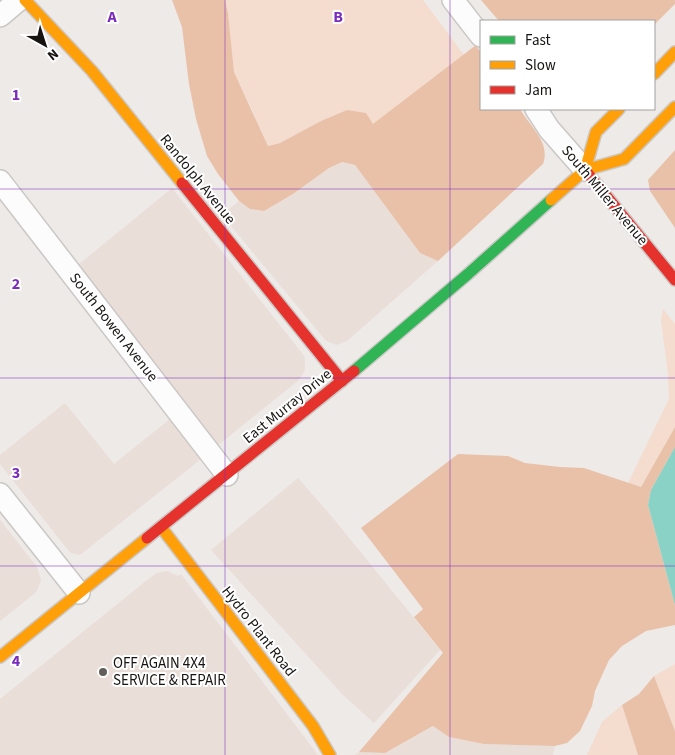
<svg xmlns="http://www.w3.org/2000/svg" width="675" height="755" font-family="'Source Sans 3',sans-serif">
<rect width="100%" height="100%" fill="#eeeae8"/>
<g fill="#e9ded8">
<path d="M 342,162 L 355,165 L 420,253 L 438,261 L 347,341 L 336,345 L 326,341 L 222,215 L 239,201 L 250,209 L 264,211 L 293,194 L 329,168 Z"/>
<path d="M 172,188 L 305,357 L 305,370 L 299,380 L 217,446 L 78,265 Z"/>
<path d="M 65,403 L 114,464 L 170,419 L 201,459 L 80,555 L 71,553 L 68,550 L 0,464 L 0,455 Z"/>
<path d="M 298,478 L 333,518 L 440,650 L 374,723 L 343,695 L 211,550 Z"/>
<path d="M 0,520 L 37,567 L 41,580 L 38,589 L 34,594 L 0,621 Z"/>
<path d="M 167,571 L 178,576 L 181,574 L 318,755 L 0,755 L 0,699 L 152,576 L 157,573 Z"/>
<path d="M 434,726 L 449,737 L 484,744 L 555,746 L 553,755 L 355,755 L 359,752 L 385,753 Z"/>
</g>
<g fill="#f4dcce">
<path d="M 225,0 L 423,0 L 464,55 L 373,125 L 347,110 L 321,121 L 280,143 L 268,146 L 253,112 L 234,72 L 228,13 Z"/>
<path d="M 663,309 L 675,324 L 675,427 L 641,487 L 628,483 L 669,399 L 668,374 L 661,320 Z"/>
<path d="M 675,664 L 675,731 L 654,676 Z"/>
<path d="M 622,705 L 638,755 L 587,755 L 602,722 Z"/>
</g>
<g fill="#e9c1a9">
<path d="M 172,0 L 225,0 L 228,13 L 234,72 L 268,146 L 280,143 L 321,121 L 347,110 L 366,113 L 373,124 L 476,45 L 481,53 L 481,109 L 520,109 C 530,127 551,142 543,164 L 438,261 L 420,253 L 355,165 L 342,162 L 329,168 L 293,194 L 264,211 L 250,209 L 239,201 L 218,174 L 207,156 L 196,119 L 189,84 L 182,27 Z"/>
<path d="M 481,0 L 675,0 L 675,4 L 654,25 L 654,21 L 499,21 Z"/>
<path d="M 675,150 L 675,228 L 650,191 L 648,180 Z"/>
<path d="M 675,427 L 675,447 L 651,490 L 648,505 L 675,605 L 675,625 L 646,631 L 622,646 L 609,660 L 595,691 L 592,706 L 580,731 L 567,743 L 555,746 L 484,744 L 449,737 L 433,726 L 385,753 L 359,752 L 443,653 L 414,617 L 423,609 L 361,528 L 458,454 L 508,456 L 525,463 L 560,467 L 584,468 L 641,487 Z"/>
<path d="M 654,676 L 675,731 L 675,755 L 638,755 L 622,705 L 639,694 Z"/>
</g>
<path fill="#8ad2c5" d="M 675,447 L 675,605 L 648,505 L 651,490 Z"/>
<g fill="none" stroke-linecap="round" stroke-linejoin="round">
<g stroke="#cac7c5" stroke-width="24">
<g id="street">
<path d="M 453,0 L 481,36"/>
<path d="M 0,16 L 19,0"/>
<path d="M 536,109 L 549,129 L 585,170"/>
<path d="M 0,181 L 227,475"/>
<path d="M 0,494 L 79,593"/>
</g>
</g>
<g stroke="#cac7c5" stroke-width="14">
<path id="fast" d="M 354,371 L 468,274 L 551,200"/>
</g>
<g stroke="#cac7c5" stroke-width="14">
<g id="slow">
<path d="M 25,0 L 92,71 L 182,183"/>
<path d="M 654,74 L 675,52"/>
<path d="M 585,170 L 596,132 L 619,109"/>
<path d="M 551,200 L 585,170 L 624,159 L 675,107"/>
<path d="M 161,527 L 313,726 L 330,755"/>
<path d="M 0,657 L 147,538"/>
</g>
</g>
<g stroke="#cac7c5" stroke-width="14">
<g id="jam">
<path d="M 585,170 L 675,280"/>
<path d="M 182,183 L 342,381"/>
<path d="M 147,538 L 354,371"/>
</g>
</g>
<use href="#street" stroke="#fcfcfc" stroke-width="21"/>
<use href="#fast" stroke="#30b455" stroke-width="11"/>
<use href="#slow" stroke="#ff9f0a" stroke-width="11"/>
<use href="#jam" stroke="#e5322d" stroke-width="11"/>
</g>
<path fill="none" stroke="#7b2cbf" stroke-width="1" stroke-opacity="0.55" d="M 225,0 L 225,755M 450,0 L 450,755M 0,189 L 675,189M 0,378 L 675,378M 0,566 L 675,566"/>
<circle fill="#625e5c" stroke="#fff" stroke-width="2" cx="103" cy="672" r="5"/>
<g text-anchor="middle" stroke-width="4" stroke-linejoin="round" paint-order="stroke">
<g font-size="15" fill="#161311" stroke="#fff">
<text transform="translate(198 179) rotate(51)" y="5">Randolph Avenue</text>
<text transform="translate(605 195) rotate(50)" y="5">South Miller Avenue</text>
<text transform="translate(114 327) rotate(52)" y="5">South Bowen Avenue</text>
<text transform="translate(287 406) rotate(-39)" y="5">East Murray Drive</text>
<text transform="translate(259 631) rotate(52)" y="5">Hydro Plant Road</text>
</g>
<g font-size="15" fill="#161311" stroke="#fff" text-anchor="start">
<text x="113" y="668">OFF AGAIN 4X4<tspan x="113" dy="17">SERVICE &amp; REPAIR</tspan></text>
</g>
</g>
<g font-size="16" text-anchor="middle" font-weight="bold" fill="#7b2cbf" stroke="#fff" stroke-width="4" stroke-linejoin="round" paint-order="stroke">
<text x="112" y="22">A</text>
<text x="338" y="22">B</text>
<text x="16" y="100">1</text>
<text x="16" y="289">2</text>
<text x="16" y="478">3</text>
<text x="16" y="666">4</text>
</g>
<rect x="480" y="20" width="175" height="90" fill="#ffffff" stroke="#a2a1a0"/>
<rect x="490" y="36" width="25" height="8" fill="#30b455" stroke="#a2a1a0"/>
<text x="525" y="45" font-size="15" fill="#161311">Fast</text>
<rect x="490" y="61" width="25" height="8" fill="#ff9f0a" stroke="#a2a1a0"/>
<text x="525" y="70" font-size="15" fill="#161311">Slow</text>
<rect x="490" y="86" width="25" height="8" fill="#e5322d" stroke="#a2a1a0"/>
<text x="525" y="95" font-size="15" fill="#161311">Jam</text>
<g transform="translate(45 45) rotate(141)" stroke="#ffffff" stroke-width="4" paint-order="stroke">
<path d="M0-4L9 19L0 12L-9 19Z" fill="#161311"/>
<text y="-8" font-size="14" font-weight="bold" text-anchor="middle" fill="#161311">N</text>
</g>
</svg>
